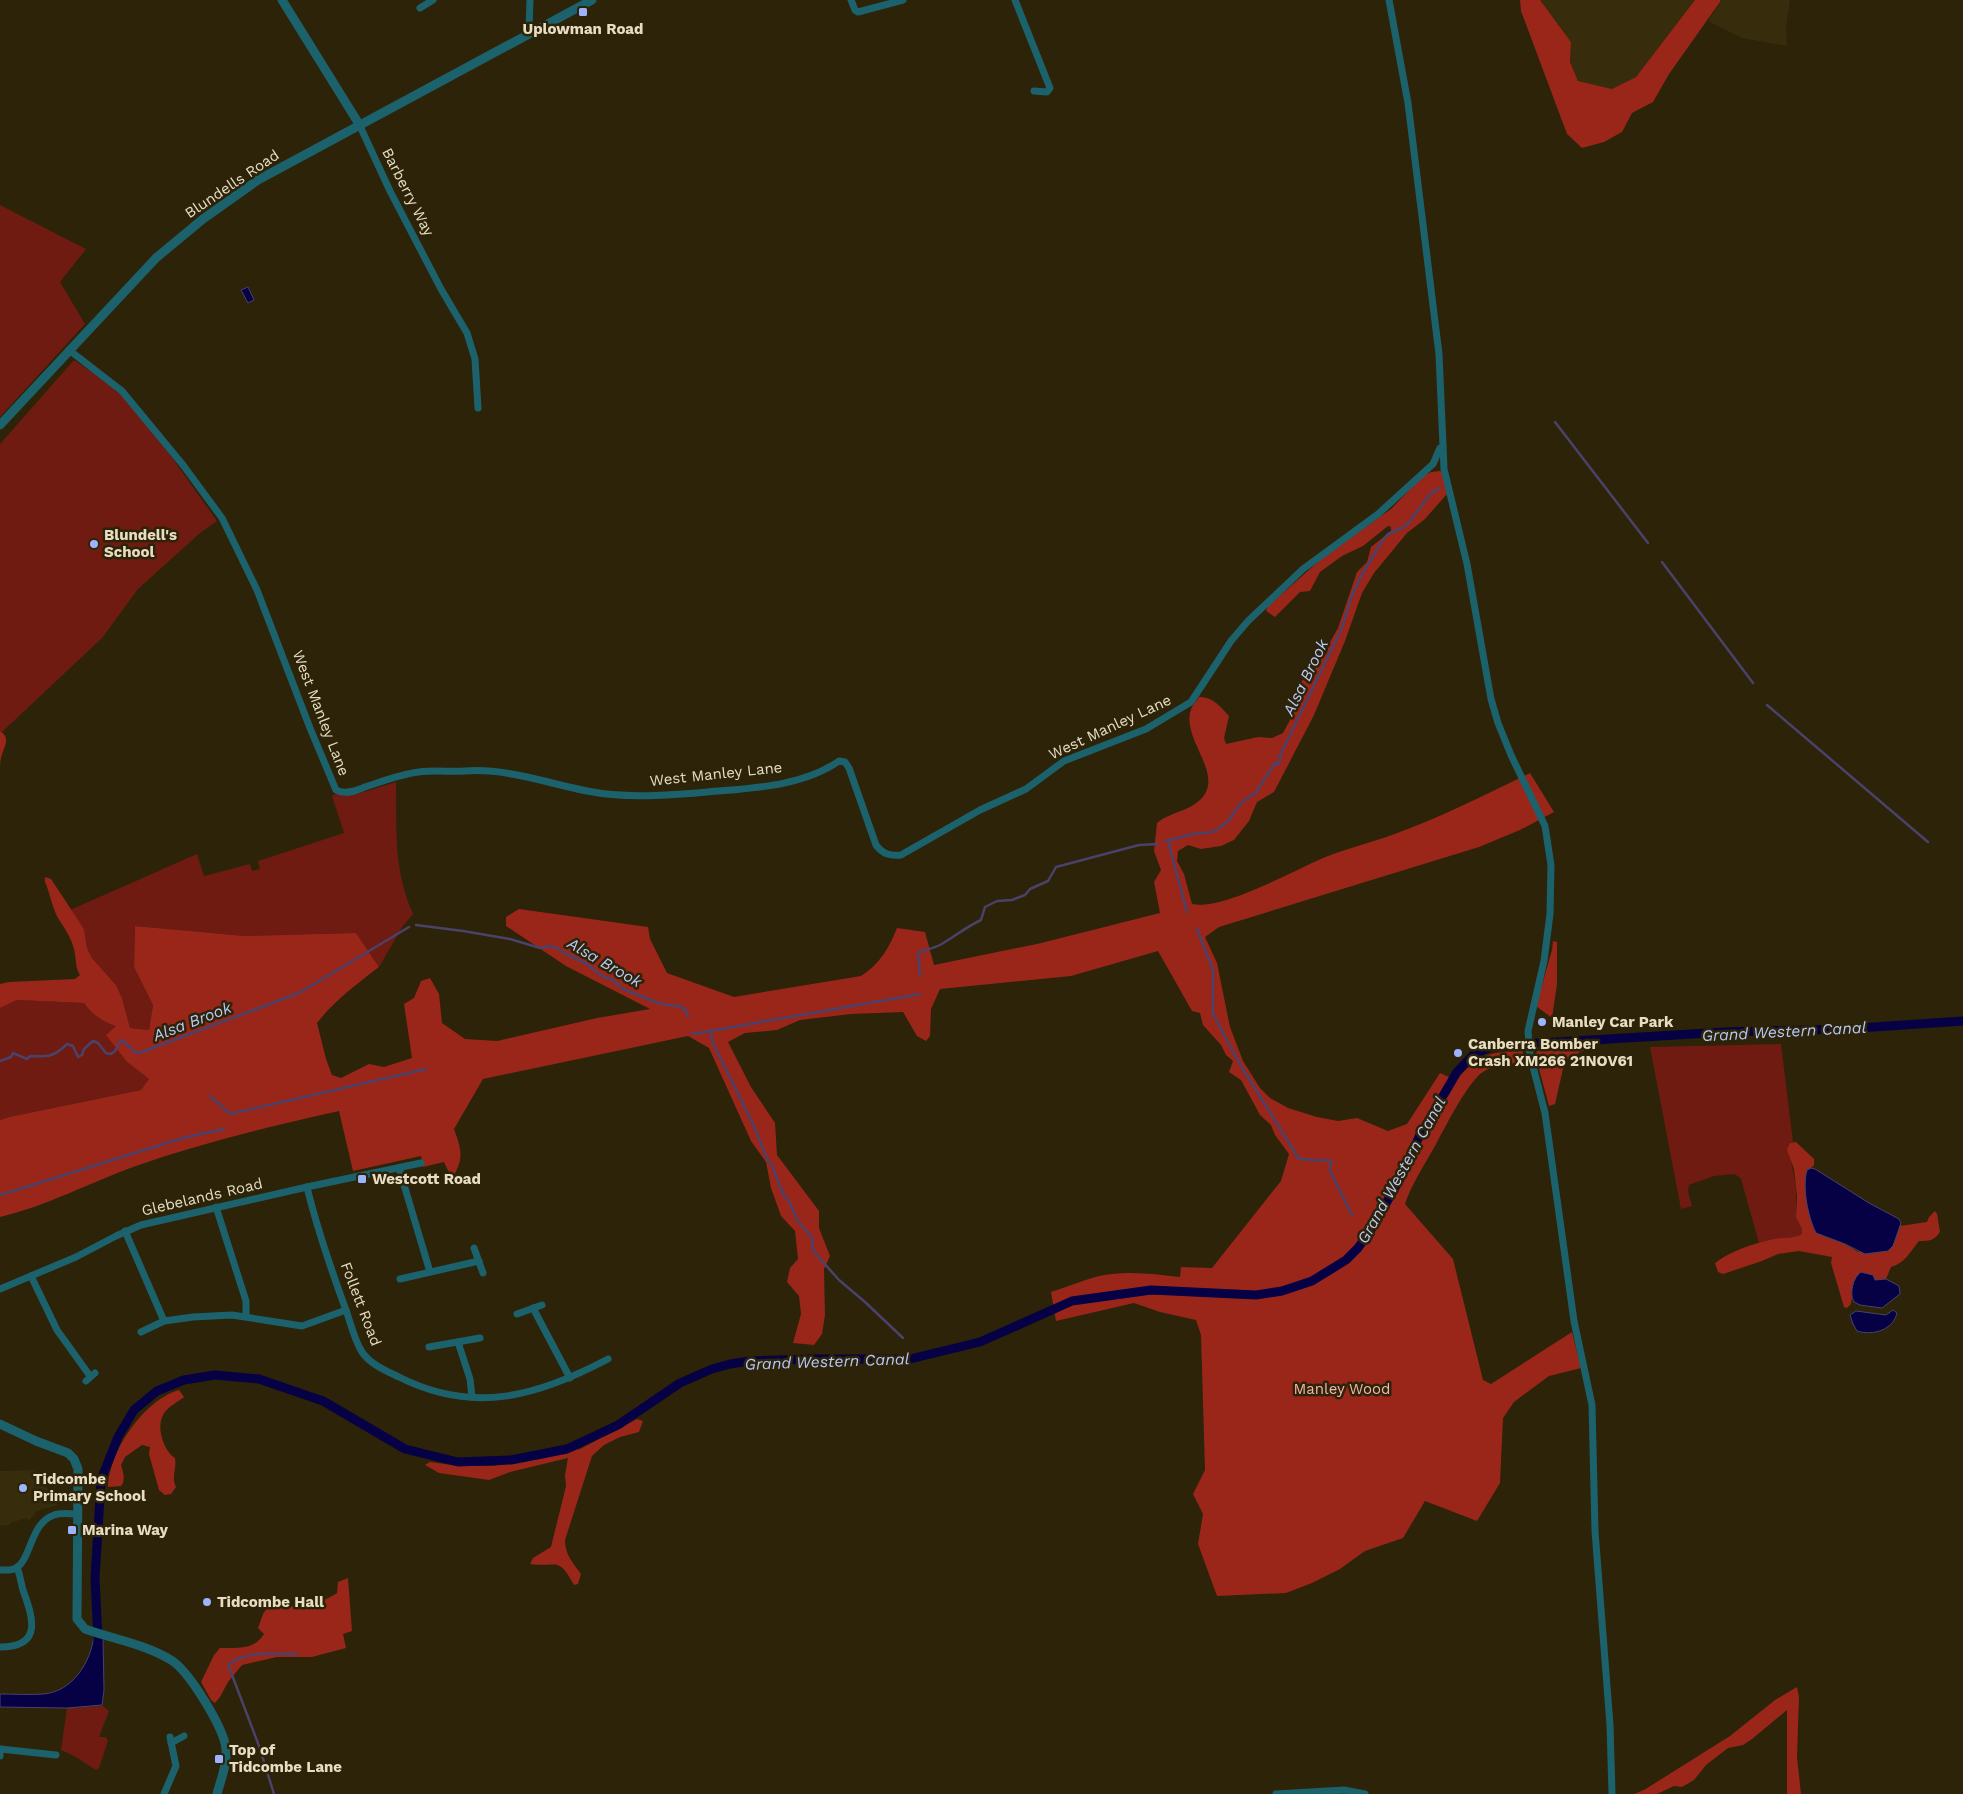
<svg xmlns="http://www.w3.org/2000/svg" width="1963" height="1794" font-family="'Work Sans',sans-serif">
<rect width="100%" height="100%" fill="#2c2308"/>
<g fill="#372c0b">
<path d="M 1540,0 L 1695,0 L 1636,77 L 1612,89 L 1578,81 L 1570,62 L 1571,42 Z"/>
<path d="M 1720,0 L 1790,0 L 1786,27 L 1787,46 L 1742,38 L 1708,21 L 1720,3 Z"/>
<path d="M 35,1470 L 58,1505 L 37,1511 L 29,1521 L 27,1518 L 10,1523 L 10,1525 L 0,1526 L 0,1471 Z"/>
</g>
<g fill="#6f1b11">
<path d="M 0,205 L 86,249 L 60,282 L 85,324 L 0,417 Z"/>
<path d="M 74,360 L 102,379 L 123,395 L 173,459 L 217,521 L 200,533 L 138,589 L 102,638 L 2,732 L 0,731 L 0,444 Z"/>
<path d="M 396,782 C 397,830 393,868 413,914 L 403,926 L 379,967 L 356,933 L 245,936 L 135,926 L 134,967 L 153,1005 L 149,1030 L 130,1028 L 122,998 L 116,985 L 92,958 L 87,948 L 84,929 L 70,910 L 197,854 L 204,876 L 250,864 L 252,871 L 260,869 L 258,861 L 344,833 L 332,796 L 337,793 L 354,795 Z"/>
<path d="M 17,1000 L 84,1003 C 92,1016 103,1020 116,1026 L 107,1035 L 127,1062 L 149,1079 L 141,1090 L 9,1117 L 0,1120 L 0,1008 Z"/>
<path d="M 1781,1044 L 1793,1142 L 1790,1143 L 1791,1160 L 1796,1187 L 1796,1217 L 1802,1229 L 1802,1234 L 1798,1237 L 1774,1239 L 1759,1243 L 1741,1179 L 1735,1174 L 1714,1176 L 1689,1185 L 1688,1192 L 1692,1206 L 1681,1209 L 1650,1047 Z"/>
<path d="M 103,1706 L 109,1711 L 99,1737 L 106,1737 L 108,1741 L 99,1768 L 96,1770 L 74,1756 L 61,1750 L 67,1708 Z"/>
</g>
<g fill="#9a2619">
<path d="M 1520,0 L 1540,0 L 1571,42 L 1570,62 L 1578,81 L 1612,89 L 1636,77 L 1695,0 L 1720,0 L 1720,2 L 1669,74 L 1653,102 L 1632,113 L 1622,132 L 1604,142 L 1582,148 L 1567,134 L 1521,11 Z"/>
<path d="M 1440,471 L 1444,473 L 1447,494 L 1425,519 L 1407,533 L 1374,573 L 1362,593 L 1345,641 L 1314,715 L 1274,792 L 1257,802 L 1249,821 L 1234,840 L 1221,846 L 1201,849 L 1188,845 L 1178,851 L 1177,861 L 1184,874 L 1192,904 C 1221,911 1293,871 1323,858 C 1345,849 1369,843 1392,835 C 1439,818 1485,795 1530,773 L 1554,812 L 1520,830 L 1479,847 L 1219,927 L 1205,937 L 1217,963 L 1230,1027 L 1243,1061 L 1260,1088 L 1270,1098 L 1288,1108 L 1317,1117 L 1338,1121 L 1357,1118 L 1388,1131 L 1407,1124 L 1440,1073 L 1456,1080 C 1480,1054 1487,1052 1523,1051 L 1523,1063 C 1511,1063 1488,1066 1479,1075 C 1462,1093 1447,1124 1435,1146 C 1424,1166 1412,1183 1405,1204 L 1453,1259 L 1483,1380 L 1491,1384 L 1572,1332 L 1581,1368 L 1549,1376 L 1514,1402 L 1503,1418 L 1500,1483 L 1477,1521 L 1425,1501 L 1403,1538 L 1365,1551 L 1340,1569 L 1312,1583 L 1286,1593 L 1217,1596 L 1198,1544 L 1203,1514 L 1193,1494 L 1205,1470 L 1201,1335 L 1196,1320 L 1160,1312 L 1134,1303 L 1056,1321 L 1051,1292 C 1067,1287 1083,1280 1099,1276 C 1125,1270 1155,1274 1180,1277 L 1181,1267 L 1212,1268 L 1281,1181 L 1289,1154 L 1275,1135 L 1271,1125 L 1260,1115 L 1241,1080 L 1229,1072 L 1233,1061 L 1226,1055 L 1221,1045 L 1203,1025 L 1200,1013 L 1192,1011 L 1158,951 L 1071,976 L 940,989 L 931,1009 L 930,1036 L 926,1041 L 917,1036 L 903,1012 L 851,1014 L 800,1020 L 777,1030 L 745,1033 L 728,1042 L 751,1087 L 775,1123 L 777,1155 L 819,1211 L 819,1228 L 830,1256 L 824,1269 L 825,1315 L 822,1334 L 814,1345 L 793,1343 L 801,1314 L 799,1296 L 787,1282 L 790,1268 L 798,1259 L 795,1231 L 781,1216 L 771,1188 L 766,1162 L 751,1141 L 709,1048 L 688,1036 L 483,1079 L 454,1129 C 462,1151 464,1158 452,1179 L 444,1162 L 423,1167 L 421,1156 L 353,1171 L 339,1111 C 271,1126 202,1143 136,1166 C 91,1182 47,1206 0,1217 L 0,1120 L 9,1117 L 141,1090 L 149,1079 L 127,1062 L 106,1035 L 116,1026 C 103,1022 91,1014 84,1003 L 17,1000 L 0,1008 L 0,984 L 9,982 L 75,979 L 80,975 C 74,966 77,957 73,946 C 70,935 64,928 58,918 C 52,907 50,893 45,882 L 45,877 L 51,879 L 84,929 L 87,948 L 92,958 L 116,985 L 122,998 L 130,1028 L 149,1030 L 153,1005 L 134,967 L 135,926 L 245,936 L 356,933 L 379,967 C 357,984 335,1000 317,1023 L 326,1059 L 332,1075 L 341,1078 L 369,1064 L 384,1067 L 412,1058 L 404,1004 L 414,998 L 421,981 L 430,978 L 439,994 L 442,1023 L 465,1039 L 497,1041 L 597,1018 L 650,1009 L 566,966 L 506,926 L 506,917 L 519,909 L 648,927 L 650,939 L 667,973 L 734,997 L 861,976 C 880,964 889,948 897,928 L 925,932 L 934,965 L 1037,944 L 1160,913 L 1154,882 L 1161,870 L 1154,851 L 1157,823 C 1170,812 1188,812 1201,799 C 1226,773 1178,737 1192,707 C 1194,704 1197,700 1199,697 C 1212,696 1221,707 1229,716 L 1224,738 L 1226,744 L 1258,737 L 1272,738 L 1283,733 L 1290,720 L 1293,697 L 1302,681 L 1309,671 L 1327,653 L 1329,644 L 1338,628 L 1357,572 L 1367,562 L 1371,547 L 1391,531 L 1391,527 L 1388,526 L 1363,546 L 1342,556 L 1320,572 L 1310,591 L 1300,592 L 1275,617 L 1266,611 L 1268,606 L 1327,554 L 1391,509 L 1423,476 L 1431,472 Z"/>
<path d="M 0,731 C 12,739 3,747 1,758 C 0,762 0,767 0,771 Z"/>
<path d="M 1553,941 L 1557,942 L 1557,984 L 1552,1018 L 1536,1006 L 1552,950 Z"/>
<path d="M 1586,1049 L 1565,1060 L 1555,1104 L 1549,1106 L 1535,1054 L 1538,1051 Z"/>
<path d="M 1796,1142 L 1814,1159 L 1814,1165 C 1811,1169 1807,1169 1806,1174 C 1802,1187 1810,1221 1816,1233 L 1845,1244 L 1858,1252 L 1895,1241 L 1900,1226 L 1927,1222 L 1929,1217 L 1935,1211 L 1937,1214 L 1940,1232 C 1934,1241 1929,1241 1919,1241 C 1910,1252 1905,1263 1891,1267 L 1886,1279 C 1876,1281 1865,1279 1854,1280 L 1851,1304 L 1847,1308 L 1844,1307 L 1831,1263 L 1832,1257 L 1799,1251 L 1778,1254 L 1762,1261 L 1723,1274 L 1718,1272 L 1715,1263 C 1730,1251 1755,1243 1774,1239 C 1783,1237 1794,1239 1802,1234 L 1802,1229 L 1796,1217 L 1797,1196 L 1794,1169 L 1787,1150 L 1790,1143 Z"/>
<path d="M 179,1390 L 184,1397 C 178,1402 167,1407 163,1415 C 156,1428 164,1451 175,1458 C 177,1468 171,1478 176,1487 L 171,1494 L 165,1495 L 159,1490 L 149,1454 L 150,1447 L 142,1445 L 125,1457 L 121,1465 C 123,1472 126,1480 121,1486 L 108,1487 C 109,1451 144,1400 179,1390 Z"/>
<path d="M 637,1419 L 643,1421 L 639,1432 L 620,1437 L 604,1445 L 592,1456 L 565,1540 C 565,1555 573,1563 581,1574 L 578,1584 L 574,1585 C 558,1555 557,1568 530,1564 L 533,1558 L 551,1547 L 566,1486 L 565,1475 L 568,1458 L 510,1472 L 489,1480 L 439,1473 L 425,1465 L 430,1462 L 458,1466 L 494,1466 L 540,1459 L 580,1449 Z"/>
<path d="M 348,1578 L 352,1631 L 343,1634 L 346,1648 L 312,1657 L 277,1657 L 242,1665 L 228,1682 L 220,1697 L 215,1703 L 211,1700 L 201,1682 L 214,1655 L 220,1648 C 238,1648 254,1650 264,1634 L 258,1628 L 263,1614 L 267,1608 C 291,1606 317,1607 337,1593 L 338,1582 Z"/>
<path d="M 1797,1687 L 1799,1697 L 1797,1757 L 1801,1794 L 1787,1794 L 1787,1710 L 1752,1739 L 1743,1745 L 1728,1748 L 1706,1765 L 1694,1780 L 1682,1787 L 1674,1786 L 1657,1794 L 1634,1794 L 1644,1790 L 1730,1736 L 1775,1700 Z"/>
</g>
<g fill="#060045" stroke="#4a426b">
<path d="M 248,287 L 254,300 L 248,303 L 241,290 Z"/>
<path d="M 1811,1168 L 1815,1169 L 1869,1203 L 1899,1219 L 1901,1223 L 1893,1246 L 1888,1251 L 1865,1254 L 1845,1244 L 1816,1233 C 1808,1217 1802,1188 1807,1170 Z"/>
<path d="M 1861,1272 L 1873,1275 L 1875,1280 L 1886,1279 L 1899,1286 L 1900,1294 L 1882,1308 L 1860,1305 L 1854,1302 C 1849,1294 1853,1277 1861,1272 Z"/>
<path d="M 1893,1310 L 1897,1313 C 1893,1330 1873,1336 1857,1331 L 1853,1324 L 1850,1315 L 1856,1311 L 1886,1315 Z"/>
<path d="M 94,1635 L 103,1638 L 104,1690 L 102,1705 L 67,1708 L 0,1707 L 0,1694 C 14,1694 29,1695 44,1694 C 73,1691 91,1662 94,1635 Z"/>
</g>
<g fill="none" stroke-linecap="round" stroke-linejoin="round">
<g stroke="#4a426b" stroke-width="2.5">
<path d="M 1555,422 L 1648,543"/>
<path d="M 1662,562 L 1753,683"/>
<path d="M 1767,705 L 1928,842"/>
<path d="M 1166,841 L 1193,834 L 1213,832 L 1222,826 L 1228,821 L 1241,803 L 1256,792 L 1275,763 L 1277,765 L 1281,759 L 1279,757 L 1290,735 L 1342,628 L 1351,598 L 1360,578 L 1382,541 L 1388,534 L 1402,528 L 1409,522 L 1432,492 L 1439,489"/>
<path d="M 1168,841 L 1187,912"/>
<path d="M 416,925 L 463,931 L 510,939 L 540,948 L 548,946 L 557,948 L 564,953 L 585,963 L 602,976 L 613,980 L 623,989 L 661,1004 L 678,1006 L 685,1009 L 688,1016"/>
<path d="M 1197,929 L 1213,970 L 1213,1014 L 1241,1066 L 1299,1159 L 1331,1161 L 1330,1171 L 1352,1215"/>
<path d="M 920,976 L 918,953 C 923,950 932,949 940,945 C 954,937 966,927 981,920 L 985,907 L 997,901 L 1012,900 L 1025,895 L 1030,889 L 1048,881 L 1056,867 L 1139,845 L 1158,844"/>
<path d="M 710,1031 L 713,1043 L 754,1126 L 767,1159 L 772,1165 L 783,1194 L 790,1203 L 797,1220 L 813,1239 L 812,1246 L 814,1252 L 839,1280 L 865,1302 L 903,1338"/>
<path d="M 692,1033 L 693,1034 L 920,994"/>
<path d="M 0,1061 L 11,1057 L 13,1053 L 27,1059 L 30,1056 C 48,1057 54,1057 67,1044 L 73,1046 L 78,1057 L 82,1055 L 84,1049 L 93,1041 L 98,1043 L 106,1053 L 111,1054 L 115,1051 L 119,1043 L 122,1040 L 136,1053 L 142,1052 L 299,993 L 409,927"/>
<path d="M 210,1096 L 230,1114 L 426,1069"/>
<path d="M 0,1195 L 183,1138 L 224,1129"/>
<path d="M 274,1794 L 259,1746 L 229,1667 L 229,1664 C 249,1650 275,1654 297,1654"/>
</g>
<path stroke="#060045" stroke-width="9" d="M 98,1640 L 95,1578 L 101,1480 L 118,1437 L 134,1410 L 157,1391 L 184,1380 L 215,1375 L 259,1379 L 323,1401 L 405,1449 L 458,1462 L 511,1460 L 567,1449 L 618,1425 L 680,1383 L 712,1369 L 730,1364 L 750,1361 L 813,1359 L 910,1359 L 980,1342 L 1072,1301 L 1151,1290 L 1256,1295 L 1282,1291 L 1312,1281 L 1346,1260 L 1358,1248 L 1372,1228 L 1401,1177 L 1419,1137 L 1457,1072 L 1474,1054 L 1493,1046 L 1725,1032 L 1844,1029 L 1963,1021"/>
<g stroke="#1c626d" stroke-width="7">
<path d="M 530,0 L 529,29 L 530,33"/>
<path d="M 851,0 L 855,10 L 858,12 L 903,0"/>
<path d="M 1015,0 L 1050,88 L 1047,92 L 1034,91"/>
<path d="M 1389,0 L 1408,103 L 1439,354 L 1444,469 L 1467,564 L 1491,699 L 1498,723 L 1511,755 L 1545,826 L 1551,865 L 1550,914 L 1544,961 L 1528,1031 L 1530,1055 L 1545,1113 L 1574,1321 L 1592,1405 L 1595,1531 L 1610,1725 L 1612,1794"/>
<path d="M 420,8 L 433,0"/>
<path d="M 359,124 L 390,191 L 441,289 L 467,333 L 475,359 L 478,408"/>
<path d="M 69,350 L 122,391 L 183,465 L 222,518 L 257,590 L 310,728 L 336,790 C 345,795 356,791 365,787 C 383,781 401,774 419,772 C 434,770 450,772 465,771 C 507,768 546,783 587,791 C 627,799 668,795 708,792 C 751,788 802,787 839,761 L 845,762 L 849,768 L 876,845 C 883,854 889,856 901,855 L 980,810 L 1026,789 L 1064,761 L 1146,729 L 1191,702 L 1231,641 L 1248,621 L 1303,569 L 1378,514 L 1433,464 L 1440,448 L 1443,447"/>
<path d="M 399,1168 L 430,1272"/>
<path d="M 307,1187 C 317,1229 332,1272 347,1313 C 351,1325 355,1341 362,1352 C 370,1364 386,1371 399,1377 C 474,1415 538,1396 608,1359"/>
<path d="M 216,1207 L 246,1301 L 246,1316"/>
<path d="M 125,1231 L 164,1321 L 193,1317 L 232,1315 L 302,1326 L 346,1310"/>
<path d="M 474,1248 L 483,1273"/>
<path d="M 31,1276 L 57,1330 L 90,1376"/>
<path d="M 400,1279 L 479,1261"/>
<path d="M 0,1289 L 76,1257 L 116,1236 L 141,1225 L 307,1187 L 421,1163"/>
<path d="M 533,1308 L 570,1378"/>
<path d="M 517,1314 L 542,1305"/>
<path d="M 141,1332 L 164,1321"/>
<path d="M 458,1342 L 470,1379 L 472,1397"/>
<path d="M 429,1347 L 480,1338"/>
<path d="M 86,1381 L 95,1373"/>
<path d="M 0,1570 C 5,1570 11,1571 16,1568 C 31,1560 30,1523 54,1515 C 61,1512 70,1514 77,1514"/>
<path d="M 0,1647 C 43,1647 33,1618 23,1590 C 21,1583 20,1575 17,1567"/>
<path d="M 171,1743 L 184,1736"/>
<path d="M 0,1749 L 56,1755"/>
<path d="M 0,1756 L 0,1749"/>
<path d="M 164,1794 L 176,1766 L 170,1737"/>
<path d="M 1276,1794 L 1344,1790 L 1365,1794"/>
</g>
<g stroke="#1c626d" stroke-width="9">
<path d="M 282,0 L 359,124"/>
<path d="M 0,425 L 156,258 L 203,219 L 258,180 L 592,0"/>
<path d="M 0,1424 L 36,1441 L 68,1453 L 74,1459 L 78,1469 L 77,1619 L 85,1629 C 113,1639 145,1644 171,1660 C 189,1671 224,1728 226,1749 C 227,1765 221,1779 217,1794"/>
</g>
</g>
<g fill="#9db4fd" stroke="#2c2308" stroke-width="2">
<rect x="578" y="7" width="10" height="10" rx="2.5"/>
<circle cx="94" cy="544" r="5"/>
<circle cx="1542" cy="1022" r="5"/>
<circle cx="1458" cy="1053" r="5"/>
<rect x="357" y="1174" width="10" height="10" rx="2.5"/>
<circle cx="23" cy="1488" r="5"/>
<rect x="67" y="1525" width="10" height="10" rx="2.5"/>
<circle cx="207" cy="1602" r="5"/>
<rect x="214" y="1754" width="10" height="10" rx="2.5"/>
</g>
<g text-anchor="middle" stroke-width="5" stroke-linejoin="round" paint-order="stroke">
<g font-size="15" font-weight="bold" fill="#e7ddc3" stroke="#2c2308" text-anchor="start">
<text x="583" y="34" text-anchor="middle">Uplowman Road</text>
<text x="104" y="540">Blundell's<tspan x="104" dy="17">School</tspan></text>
<text x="1552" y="1027">Manley Car Park</text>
<text x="1468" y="1049">Canberra Bomber<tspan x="1468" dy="17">Crash XM266 21NOV61</tspan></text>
<text x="372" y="1184">Westcott Road</text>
<text x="33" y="1484">Tidcombe<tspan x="33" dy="17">Primary School</tspan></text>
<text x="82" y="1535">Marina Way</text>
<text x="217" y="1607">Tidcombe Hall</text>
<text x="229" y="1755">Top of<tspan x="229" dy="17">Tidcombe Lane</tspan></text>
</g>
<g font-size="15" fill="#e7ddc3" stroke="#2c2308">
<text transform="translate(232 184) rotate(-34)" y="5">Blundells Road</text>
<text transform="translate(408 192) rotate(63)" y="5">Barberry Way</text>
<text transform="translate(321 713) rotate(69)" y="5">West Manley Lane</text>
<text transform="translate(1110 727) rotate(-25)" y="5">West Manley Lane</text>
<text transform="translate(716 774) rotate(-6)" y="5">West Manley Lane</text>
<text transform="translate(202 1197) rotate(-13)" y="5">Glebelands Road</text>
<text transform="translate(361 1304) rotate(69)" y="5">Follett Road</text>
</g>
<g font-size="15" fill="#f4b7ac" stroke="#2c2308">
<text x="1342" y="1394">Manley Wood</text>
</g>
<g font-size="16" font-style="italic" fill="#b8c9fb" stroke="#2c2308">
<text transform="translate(1305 677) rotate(-64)" y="6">Alsa Brook</text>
<text transform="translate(605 962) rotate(30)" y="6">Alsa Brook</text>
<text transform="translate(192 1021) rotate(-21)" y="6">Alsa Brook</text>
<text transform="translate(1784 1031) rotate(-3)" y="6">Grand Western Canal</text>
<text transform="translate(1401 1170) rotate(-61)" y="6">Grand Western Canal</text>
<text transform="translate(827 1361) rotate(-2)" y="6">Grand Western Canal</text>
</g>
</g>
</svg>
